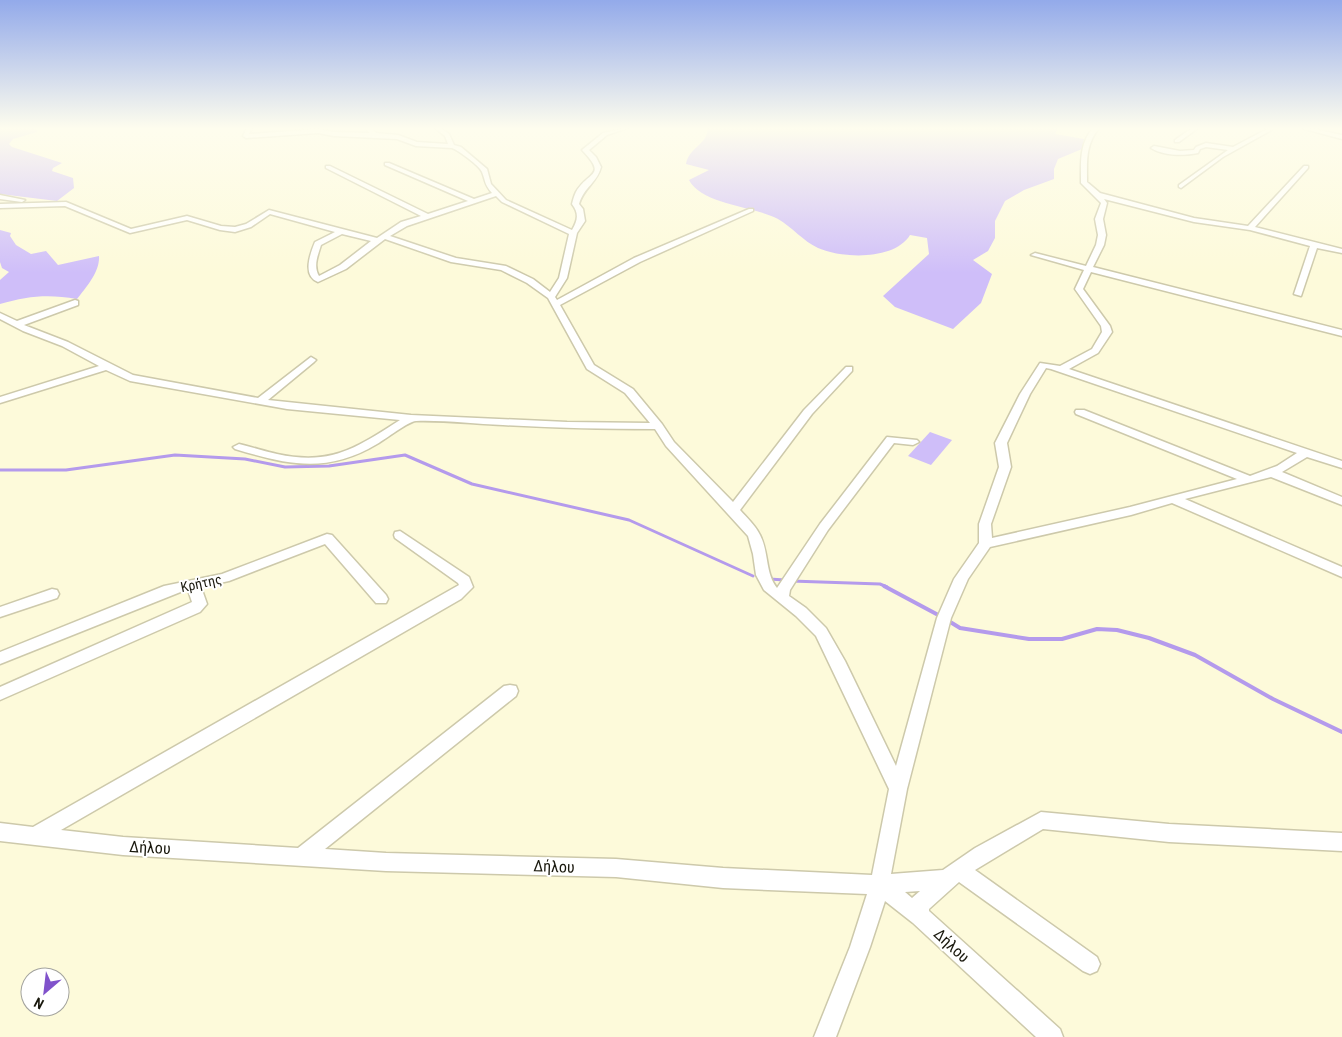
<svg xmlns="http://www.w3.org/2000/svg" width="1342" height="1037" font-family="'Roboto Condensed',sans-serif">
<rect width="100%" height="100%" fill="#fdfada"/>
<g fill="#cfbef9">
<path d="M 0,128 L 36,128 L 37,132 L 13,139 L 9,144 L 12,147 L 62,163 L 53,168 L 52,171 L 73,178 L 74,188 L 57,201 L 0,194 Z"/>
<path d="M 711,128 L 1058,128 L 1055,134 L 1084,139 L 1082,149 L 1058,159 L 1054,169 L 1054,179 L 1024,190 L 1005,201 L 995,221 L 995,238 L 988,251 L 973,260 L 992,274 L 981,303 L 953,329 L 895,307 L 883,296 L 929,254 L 927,238 L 910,235 C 895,260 843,259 818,248 C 803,241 792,227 778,219 C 754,206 702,205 689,180 L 709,170 L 686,164 C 689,147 709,143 707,129 Z"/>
<path d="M 0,230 L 11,233 L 10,236 L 16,245 L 31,254 L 46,251 L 58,265 L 99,256 C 100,272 86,287 77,299 C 48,294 28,296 0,304 L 0,280 L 9,272 L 2,268 L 0,262 Z"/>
<path d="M 930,432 L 952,440 L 931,465 L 908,456 Z"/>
</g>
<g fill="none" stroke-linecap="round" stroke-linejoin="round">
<g stroke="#b49aec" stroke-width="3">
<path d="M 0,470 L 66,470 L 175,455 L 245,459 L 285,467 L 329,466 L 405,455 L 472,484 L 629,520 L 753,576"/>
<path d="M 769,579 L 785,580"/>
<path d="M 791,581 L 880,584 L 887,587"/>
</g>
<g stroke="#b49aec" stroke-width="4">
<path d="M 884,586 L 942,617"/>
<path d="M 947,620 L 960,628 L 1029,639 L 1062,639 L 1097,629 L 1117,630 L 1149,638 L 1195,655 L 1273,699 L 1342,732"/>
</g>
<g stroke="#cdc9ab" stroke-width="3">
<g id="street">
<path d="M 247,128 L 252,128 L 249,134 L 318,129 L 334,132 L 370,133 L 365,128 L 371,128 L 376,133 L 398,135 L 417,142 L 448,144 L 445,136 L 435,128 L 441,128 L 449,134 L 454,145 L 461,147 L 487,169 L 491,184 L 506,200 L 572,230 C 578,220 579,213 572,204 C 573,200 574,196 576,192 C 588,171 608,177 582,150 L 603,133 L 627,128 L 607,135 L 589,150 L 596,157 L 601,167 C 597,183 584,187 579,204 L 583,209 L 585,221 L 577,233 L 567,278 L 555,297 L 557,300 L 634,258 L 749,209 L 753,209 L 753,211 L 640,262 L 560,305 L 594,365 L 633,389 L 662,424 L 674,442 L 733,502 L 804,410 L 846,367 L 852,367 L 852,371 L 812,414 L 740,510 C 746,517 756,526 760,535 C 769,552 765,573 777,588 L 820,524 L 887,437 L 917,440 L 919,442 L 913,445 L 894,443 L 828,530 L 790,590 L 789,596 L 806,608 L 826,628 L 845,661 L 896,766 L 937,618 L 954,579 L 979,543 L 979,524 L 999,467 L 995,443 L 1020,394 L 1040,363 L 1060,366 L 1092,349 L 1102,332 L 1101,326 L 1075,289 L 1084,270 L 1031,255 L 1035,253 L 1086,266 L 1096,245 L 1098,235 L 1095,219 L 1101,203 L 1081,183 C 1081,163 1079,144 1093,128 L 1099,128 C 1085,145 1087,162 1087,182 L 1100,193 L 1194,218 L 1248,226 L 1304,166 L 1308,166 L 1308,168 L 1255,227 L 1342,249 L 1342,253 L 1317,248 L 1301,296 L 1294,294 L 1310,246 L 1250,230 L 1194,222 L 1104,199 L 1107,203 L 1103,219 L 1106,235 L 1104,245 L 1093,267 L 1342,330 L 1342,336 L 1091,272 L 1083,289 L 1110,326 L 1112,332 L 1098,353 L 1069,369 L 1342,461 L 1342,468 L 1307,457 L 1282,472 L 1342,497 L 1342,505 L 1271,477 L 1185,499 L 1342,567 L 1342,577 L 1172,503 L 1131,515 L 990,547 L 968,579 L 951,618 L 907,789 L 891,874 L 943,870 L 975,848 L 1041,812 L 1169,824 L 1342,833 L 1342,851 L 1169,842 L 1043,829 L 975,870 L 1097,957 L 1100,964 L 1097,971 L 1090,974 L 1083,971 L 959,882 L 929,909 L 929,911 L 1060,1029 L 1063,1037 L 1036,1037 L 913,923 L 885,901 L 870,947 L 836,1037 L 814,1037 L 850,947 L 867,894 L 723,888 L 616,877 L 386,871 L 123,855 L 0,841 L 0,823 L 33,827 L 459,585 L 458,583 L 395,538 L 394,535 L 395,532 L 400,531 L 469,577 L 473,587 L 461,599 L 61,830 L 123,837 L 298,848 L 504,686 L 510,685 L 516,686 L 518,691 L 516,696 L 325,849 L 386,853 L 616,859 L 723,868 L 872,875 L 889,789 L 816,636 L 796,616 L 764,590 L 756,575 L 753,554 L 748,536 L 666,446 L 655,429 C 604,429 554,428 503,425 C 474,424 444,420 416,421 C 407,422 386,439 377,444 C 327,474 288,465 235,449 L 233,447 L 239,444 C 252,447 264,451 277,454 C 331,466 356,448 400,420 L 287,409 L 130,381 L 106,370 L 0,403 L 0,397 L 99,366 L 62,346 L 23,331 L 0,319 L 0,313 L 17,321 L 75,300 L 78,301 L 78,305 L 24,325 L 68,342 L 133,375 L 258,398 L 311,357 L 316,360 L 314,362 L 268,400 L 411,415 L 567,422 L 650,423 L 625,393 L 587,369 L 548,298 L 527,283 L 501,270 L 451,262 L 385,239 L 346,269 L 318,282 C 302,276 310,254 315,242 L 335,232 L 270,214 L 251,227 L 235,232 L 220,230 L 187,220 L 130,233 L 65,206 L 0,208 L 0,204 L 66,202 L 131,229 L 187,216 L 221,226 L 235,227 L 246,224 L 269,210 L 377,238 L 401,222 L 421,216 L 326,168 L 326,166 L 330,166 L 428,214 L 468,201 L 385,165 L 385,163 L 389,163 L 474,199 L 492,193 C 484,184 486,182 482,172 C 480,166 458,150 452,148 L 416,146 L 397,139 L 334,136 L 318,133 L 246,138 L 243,136 ZM 496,196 L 502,202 L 569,234 L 559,278 L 550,292 L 533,279 L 506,266 L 456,258 L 390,236 L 407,226 ZM 342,234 L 371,241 L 340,265 L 319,276 C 313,266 318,255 321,245 ZM 1046,368 L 1051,369 L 1297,453 L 1277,466 L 1250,476 L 1084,410 L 1076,410 L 1075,412 L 1076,414 L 1237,479 L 1130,507 L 992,538 L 991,524 L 1011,467 L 1007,443 L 1030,394 ZM 920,891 L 912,898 L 905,892 Z"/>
<path d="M 1192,128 L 1198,128 L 1179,142 L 1175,142 L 1175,140 Z"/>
<path d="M 1269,128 L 1275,128 L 1223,157 L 1181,188 L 1179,187 L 1179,185 L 1228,150 L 1206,147 L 1200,149 L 1198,153 C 1183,156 1164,156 1151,148 L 1154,146 L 1180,151 L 1194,150 L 1196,147 L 1206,143 L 1233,147 Z"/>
<path d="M 1301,128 L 1309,128 L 1342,135 L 1342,139 Z"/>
<path d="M 0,195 L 25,200 L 22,202 L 0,199 Z"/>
<path d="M 327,534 L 332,535 L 386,595 L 388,599 L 386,603 L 376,603 L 325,544 L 229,581 L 201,587 L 207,604 L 200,612 L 0,700 L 0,687 L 192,602 L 188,590 L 183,591 L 0,664 L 0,652 L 164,586 L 222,574 Z"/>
<path d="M 52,589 L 57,590 L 59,594 L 57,598 L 0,617 L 0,607 Z"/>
</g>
</g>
<use href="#street" fill="#fff" fill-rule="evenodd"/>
</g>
<linearGradient id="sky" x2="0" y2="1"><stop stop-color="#93aaea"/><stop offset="0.47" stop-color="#fefdee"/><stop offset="1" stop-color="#fefdee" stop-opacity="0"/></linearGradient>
<rect width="1342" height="273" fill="url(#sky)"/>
<g text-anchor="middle" stroke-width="4" stroke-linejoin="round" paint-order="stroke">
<g font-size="14" fill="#19180d" stroke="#fff">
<text transform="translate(201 583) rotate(-12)" y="5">Κρήτης</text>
</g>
<g font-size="16" fill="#19180d" stroke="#fff">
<text transform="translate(150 847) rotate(3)" y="6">Δήλου</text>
<text transform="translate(554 866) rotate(2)" y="6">Δήλου</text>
<text transform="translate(952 945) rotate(43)" y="6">Δήλου</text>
</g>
</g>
<g transform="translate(45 992) rotate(208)"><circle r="24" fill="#ffffff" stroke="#a3a39e"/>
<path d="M0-4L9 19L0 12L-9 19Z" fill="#8052cb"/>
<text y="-8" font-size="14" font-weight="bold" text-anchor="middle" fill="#19180d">N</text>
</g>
</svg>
